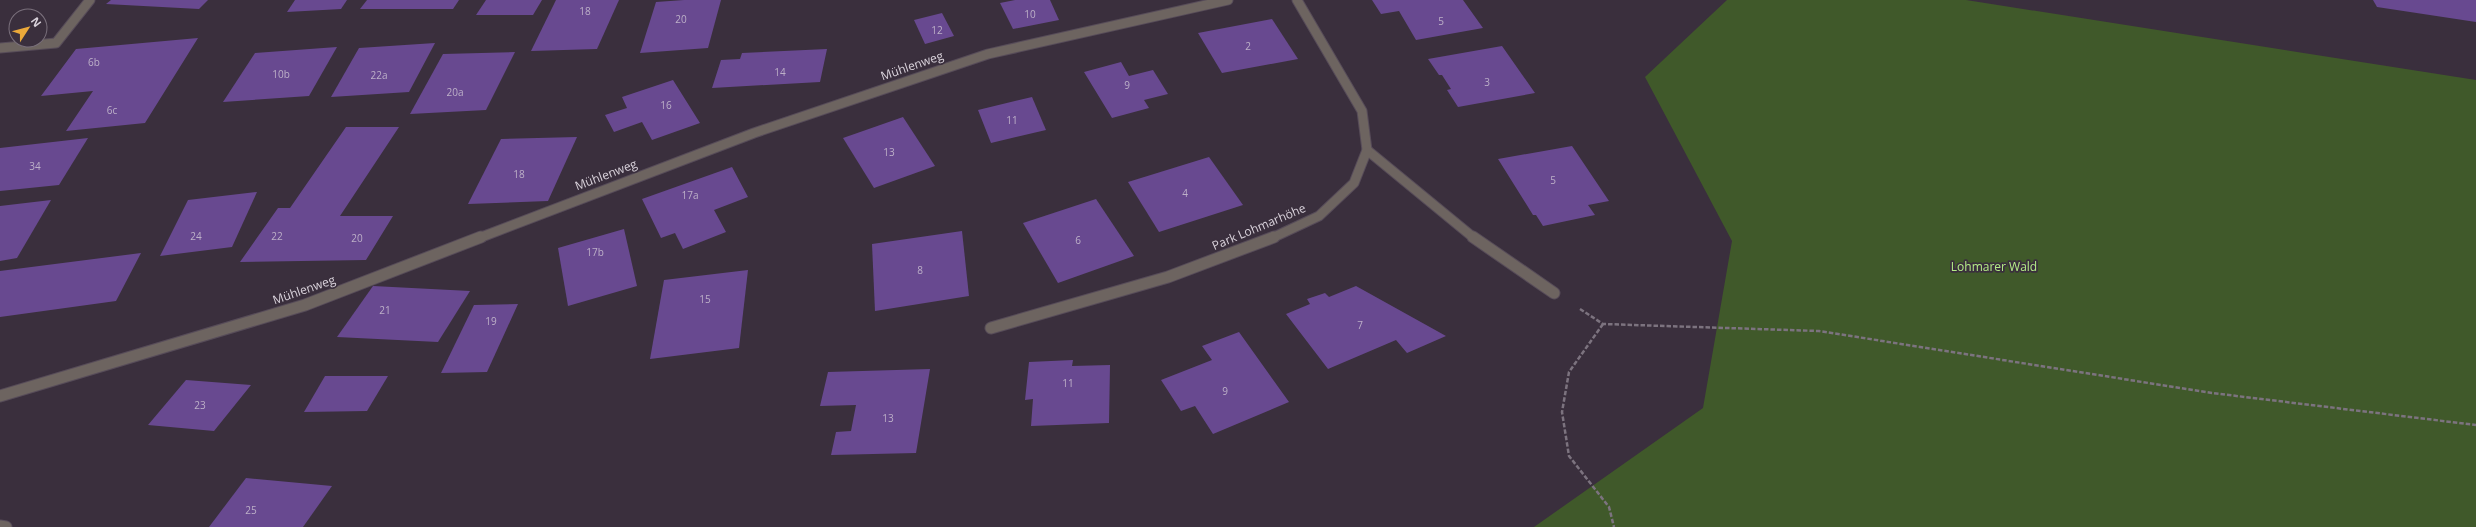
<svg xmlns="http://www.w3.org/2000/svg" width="2476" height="527" font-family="'Open Sans',sans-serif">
<rect width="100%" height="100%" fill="#3a2f3d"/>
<path fill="#40592a" d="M 1727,0 L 1966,0 L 2476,80 L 2476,527 L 1534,527 L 1703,408 L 1732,241 L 1645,77 Z"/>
<g fill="#684990">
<path d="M 111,0 L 208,0 L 199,9 L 106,4 Z"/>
<path d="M 295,0 L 347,0 L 341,9 L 287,12 Z"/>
<path d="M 367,0 L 459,0 L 453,9 L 360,9 Z"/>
<path d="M 486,0 L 542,0 L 533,15 L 476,15 Z"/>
<path d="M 556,0 L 619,0 L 597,49 L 531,51 Z"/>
<path d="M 684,0 L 721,0 L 708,48 L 640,53 L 656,2 Z"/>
<path d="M 1015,0 L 1050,0 L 1059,20 L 1013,29 L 1000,3 Z"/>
<path d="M 1372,0 L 1463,0 L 1483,28 L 1416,40 L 1399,11 L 1381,14 Z"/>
<path d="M 2373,0 L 2476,0 L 2476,22 L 2377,7 Z"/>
<path d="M 942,13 L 954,36 L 925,44 L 914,20 Z"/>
<path d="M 1272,19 L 1298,59 L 1222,73 L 1198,33 Z"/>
<path d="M 198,38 L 145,123 L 66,131 L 93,91 L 41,96 L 76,49 Z"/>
<path d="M 435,43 L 409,92 L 331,97 L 359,48 Z"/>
<path d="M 1502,46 L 1535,93 L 1458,107 L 1447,90 L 1451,89 L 1442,75 L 1439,75 L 1428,59 Z"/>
<path d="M 337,47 L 309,96 L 223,102 L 255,53 Z"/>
<path d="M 827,49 L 820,82 L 712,88 L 721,60 L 740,59 L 742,53 Z"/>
<path d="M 515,52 L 486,110 L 410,114 L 443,54 Z"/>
<path d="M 1121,62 L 1129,76 L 1153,70 L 1168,94 L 1144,100 L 1149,108 L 1112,118 L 1084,72 Z"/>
<path d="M 673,80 L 700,123 L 652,140 L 642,122 L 614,132 L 605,115 L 627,108 L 622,97 Z"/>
<path d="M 1032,97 L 1046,130 L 991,143 L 978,110 Z"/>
<path d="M 903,117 L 935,166 L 874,188 L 843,138 Z"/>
<path d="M 346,127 L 399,127 L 340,216 L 393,216 L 366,260 L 240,262 L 278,208 L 290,208 Z"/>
<path d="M 577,137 L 548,201 L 468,204 L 501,139 Z"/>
<path d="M 88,138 L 59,185 L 0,191 L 0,148 Z"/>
<path d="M 1572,146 L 1609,201 L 1588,205 L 1595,215 L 1543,226 L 1536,215 L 1533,215 L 1498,159 Z"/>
<path d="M 1209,157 L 1243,205 L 1159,232 L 1128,182 Z"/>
<path d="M 732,167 L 748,197 L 714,210 L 726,232 L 683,249 L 675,233 L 661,238 L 642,199 Z"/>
<path d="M 257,192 L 232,247 L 160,256 L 188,200 Z"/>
<path d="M 1096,199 L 1134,256 L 1058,283 L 1023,223 Z"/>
<path d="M 51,200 L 17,258 L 0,261 L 0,206 Z"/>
<path d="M 624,229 L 637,286 L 568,306 L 558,248 Z"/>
<path d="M 962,231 L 969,296 L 875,311 L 872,244 Z"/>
<path d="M 141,253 L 116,301 L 0,317 L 0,271 Z"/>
<path d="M 748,270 L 739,348 L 650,359 L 664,280 Z"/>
<path d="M 373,286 L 470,291 L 438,342 L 337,337 Z"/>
<path d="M 1356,286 L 1446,336 L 1407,353 L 1396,340 L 1328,369 L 1286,314 L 1310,304 L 1307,299 L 1325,293 L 1329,297 Z"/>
<path d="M 518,304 L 487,372 L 441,373 L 474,305 Z"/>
<path d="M 1239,332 L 1289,402 L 1213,434 L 1195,406 L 1181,411 L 1161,380 L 1212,360 L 1202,346 Z"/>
<path d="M 1073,360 L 1072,366 L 1110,365 L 1109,423 L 1031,426 L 1033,399 L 1025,400 L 1029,362 Z"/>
<path d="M 930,369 L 916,453 L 831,455 L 836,432 L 851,431 L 856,405 L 820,406 L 828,372 Z"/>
<path d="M 325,376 L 388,376 L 367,411 L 304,412 Z"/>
<path d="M 186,380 L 251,385 L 214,431 L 148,425 Z"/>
<path d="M 246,478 L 332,486 L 303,527 L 209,527 Z"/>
</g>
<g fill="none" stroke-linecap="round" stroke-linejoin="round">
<g stroke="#574c59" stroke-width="11">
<g id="minor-far1">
<path d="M 0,48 L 56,43 L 90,0"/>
<path d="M 1367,150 L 1474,238"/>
<path d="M 479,238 L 754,133 L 988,54 L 1228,0"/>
<path d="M 1272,238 L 1319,216 L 1354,183 L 1367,150 L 1362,111 L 1297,0"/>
</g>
</g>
<g stroke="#574c59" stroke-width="13">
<g id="minor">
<path d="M 1473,237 L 1554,293"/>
<path d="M 991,328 L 1168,277 L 1274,237"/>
<path d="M 0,396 L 305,305 L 481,237"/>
<path d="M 0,526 L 6,527"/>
</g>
</g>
<g stroke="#7c737f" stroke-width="2.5" stroke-dasharray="4.5 2" stroke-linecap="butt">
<path d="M 1580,309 L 1603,324 L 1819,331 L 2212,393 L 2476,425"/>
<path d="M 1603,324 L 1569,372 L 1562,412 L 1569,456 L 1609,507 L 1614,527"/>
</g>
<use href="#minor-far1" stroke="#6d6460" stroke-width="9"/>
<use href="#minor" stroke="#6d6460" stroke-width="11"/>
</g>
<g text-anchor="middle" stroke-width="3.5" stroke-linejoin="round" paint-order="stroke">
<g font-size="10" fill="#bdb0c8">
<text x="585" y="15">18</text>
<text x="1030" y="18">10</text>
<text x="681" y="23">20</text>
<text x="1441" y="25">5</text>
<text x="937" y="34">12</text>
<text x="1248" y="50">2</text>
<text x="94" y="66">6b</text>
<text x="780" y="76">14</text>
<text x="281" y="78">10b</text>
<text x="379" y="79">22a</text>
<text x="1487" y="86">3</text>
<text x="1127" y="89">9</text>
<text x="455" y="96">20a</text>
<text x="666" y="109">16</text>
<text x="112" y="114">6c</text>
<text x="1012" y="124">11</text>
<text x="889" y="156">13</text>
<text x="35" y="170">34</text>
<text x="519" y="178">18</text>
<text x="1553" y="184">5</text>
<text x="1185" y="197">4</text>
<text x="690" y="199">17a</text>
<text x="196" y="240">24</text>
<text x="277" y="240">22</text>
<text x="357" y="242">20</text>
<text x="1078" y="244">6</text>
<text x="595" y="256">17b</text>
<text x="920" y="274">8</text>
<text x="705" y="303">15</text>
<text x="385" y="314">21</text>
<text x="491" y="325">19</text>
<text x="1360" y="329">7</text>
<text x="1068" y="387">11</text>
<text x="1225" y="395">9</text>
<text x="200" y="409">23</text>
<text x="888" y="422">13</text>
<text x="251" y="514">25</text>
</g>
<g font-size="12" fill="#d9d2db" stroke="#3a2f3d">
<text transform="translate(912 66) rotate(-19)" y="4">Mühlenweg</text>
<text transform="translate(606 175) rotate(-21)" y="4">Mühlenweg</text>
<text transform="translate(1259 227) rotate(-23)" y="4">Park Lohmarhöhe</text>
<text transform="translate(304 290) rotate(-19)" y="4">Mühlenweg</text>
</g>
<g font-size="12" fill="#b4ed86" stroke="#3a2f3d">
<text x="1994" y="271">Lohmarer Wald</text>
</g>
</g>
<g transform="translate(28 28) rotate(54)"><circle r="19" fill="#3a2f3d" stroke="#7a707c"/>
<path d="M0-3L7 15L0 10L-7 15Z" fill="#eba93a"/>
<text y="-6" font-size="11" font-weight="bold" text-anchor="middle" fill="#d9d2db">N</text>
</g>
</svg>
